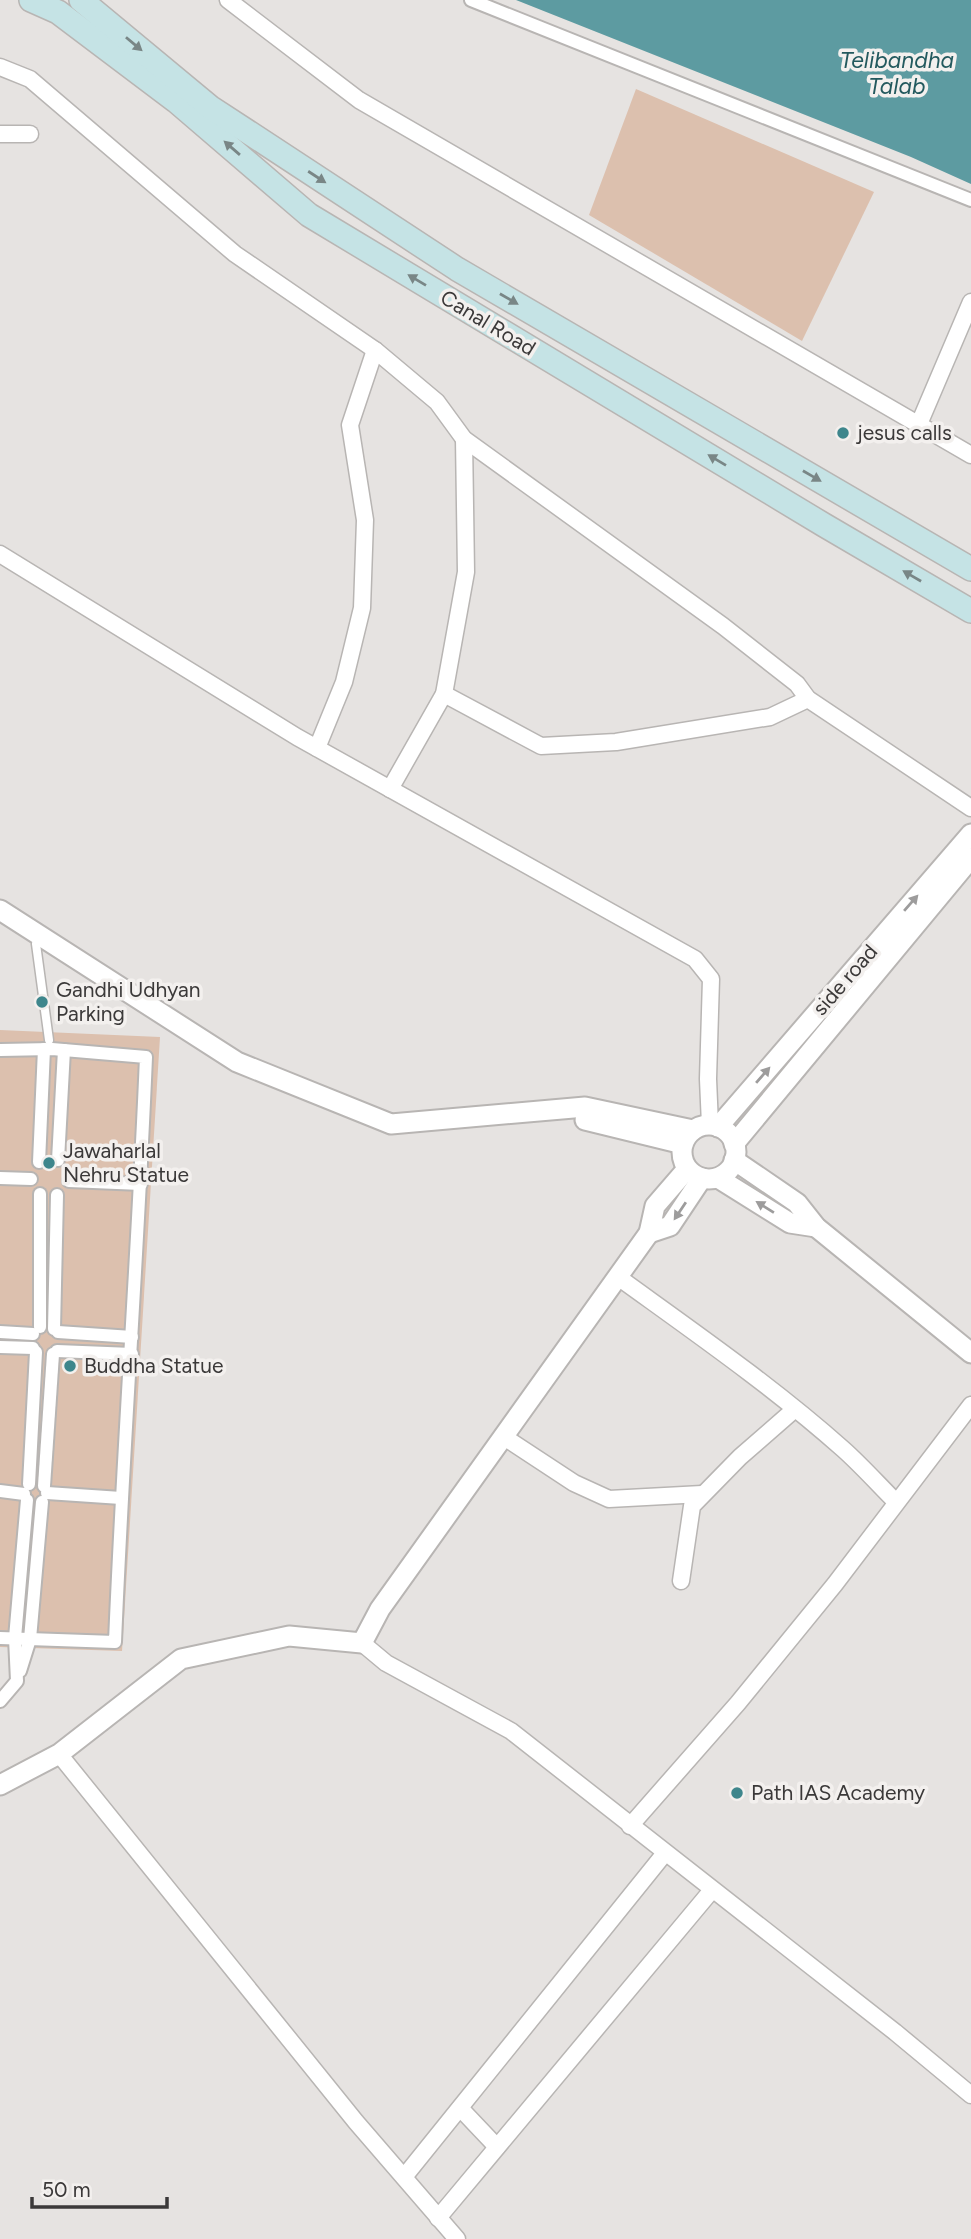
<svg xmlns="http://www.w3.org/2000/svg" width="971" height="2239" font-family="Figtree,sans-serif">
<rect width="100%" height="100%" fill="#e6e3e1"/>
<g fill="#dcc0ae">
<path d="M 636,89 L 874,192 L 802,341 L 589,215 Z"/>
<path d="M 0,1030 L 160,1037 L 122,1651 L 0,1647 Z"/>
</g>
<path fill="#5d9ba1" d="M 516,0 L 971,0 L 971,184 L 911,157 Z"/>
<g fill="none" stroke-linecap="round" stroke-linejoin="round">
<g stroke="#b8b5b3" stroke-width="11">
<path id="service" d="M 36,944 L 49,1040"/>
</g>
<g stroke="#b8b5b3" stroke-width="16">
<g id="pedestrian">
<path d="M 471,0 L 971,200"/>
<path d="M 0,1050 L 52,1049 L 146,1057 C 138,1252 123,1447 115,1642 L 0,1638"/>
<path d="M 58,1160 L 64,1050"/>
<path d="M 39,1162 L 44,1049"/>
<path d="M 0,1178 L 31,1179"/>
<path d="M 69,1181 L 141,1184"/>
<path d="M 40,1327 L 40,1194"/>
<path d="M 54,1329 L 57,1195"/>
<path d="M 0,1332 L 33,1334"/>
<path d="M 58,1332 L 132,1337"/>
<path d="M 0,1347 L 33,1348"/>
<path d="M 57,1351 L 132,1354"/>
<path d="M 29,1484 L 36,1352"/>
<path d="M 44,1486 L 53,1354"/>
<path d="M 0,1491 L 24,1494"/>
<path d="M 47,1493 L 121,1498"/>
<path d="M 20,1671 L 30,1639 L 42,1502"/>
<path d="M 0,1701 L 17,1681 L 15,1638 L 27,1500"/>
</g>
</g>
<g stroke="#b8b5b3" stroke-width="19">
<g id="minor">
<path d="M 228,0 L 359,100 L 971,455"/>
<path d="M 0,67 L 30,79 L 235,254 L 375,350 L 437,402 L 464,439 L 723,626 L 797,684 L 808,699 L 971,808"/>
<path d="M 0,134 L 30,134"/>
<path d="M 919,424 L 971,302"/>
<path d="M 0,554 L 297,737 L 695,959 L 711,979 L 708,1079 L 710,1125"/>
<path d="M 444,694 L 541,746 L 616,742 L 770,717 L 808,699"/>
<path d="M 317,748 L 344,682 L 362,608 L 365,520 L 350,425 L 375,350"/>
<path d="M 390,789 L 444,694 L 466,572 L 464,439"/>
<path d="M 618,1277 C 694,1332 772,1386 843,1449 C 861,1465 878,1484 896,1502"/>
<path d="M 504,1437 L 574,1483 L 609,1499 L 702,1494"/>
<path d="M 681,1581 L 692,1506 L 740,1457 L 795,1409"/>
<path d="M 362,1643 L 386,1663 L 511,1731 L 895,2032 L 971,2095"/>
<path d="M 59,1754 L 356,2122 L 457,2239"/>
<path d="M 630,1826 L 738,1703 L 835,1584 L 971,1405"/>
<path d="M 460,2108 L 497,2147"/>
<path d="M 404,2177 L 665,1853"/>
<path d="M 438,2218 L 712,1890"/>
</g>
</g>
<g stroke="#b8b5b3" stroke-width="23">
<g id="tertiary">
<path d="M 0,910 L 237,1062 L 391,1124 L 585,1107 L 693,1130"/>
<path d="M 585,1120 L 683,1144"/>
<circle cx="709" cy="1152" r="27"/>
<path d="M 718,1127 L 971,834"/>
<path d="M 734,1144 L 971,858"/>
<path d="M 734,1160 L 797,1203 L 816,1227 L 971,1353"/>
<path d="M 718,1178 L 790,1223 L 816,1227"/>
<path d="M 649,1233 L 670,1226 L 702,1178"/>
<path d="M 0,1785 L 59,1754 L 181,1659 L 289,1636 L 362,1643 L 380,1609 L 649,1233 L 655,1206 L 687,1169"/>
</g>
</g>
<g stroke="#b8b5b3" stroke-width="26">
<g id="secondary">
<path d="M 31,0 L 58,12 L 176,101 L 309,215 L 824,525 L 971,611"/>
<path d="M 81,0 L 210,107 L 457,269 L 971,569"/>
</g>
</g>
<use href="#service" stroke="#fff" stroke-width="8"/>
<use href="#pedestrian" stroke="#fff" stroke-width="12"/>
<use href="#minor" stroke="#fff" stroke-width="16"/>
<use href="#tertiary" stroke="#fff" stroke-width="19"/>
<use href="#secondary" stroke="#c5e3e5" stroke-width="23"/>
</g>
<defs><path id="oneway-solid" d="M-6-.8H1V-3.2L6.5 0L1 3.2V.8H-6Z" transform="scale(1.75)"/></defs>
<g fill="#798686">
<use href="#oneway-solid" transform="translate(134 44) rotate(40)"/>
<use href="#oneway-solid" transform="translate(232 148) rotate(-139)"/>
<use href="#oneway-solid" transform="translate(317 177) rotate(33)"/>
<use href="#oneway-solid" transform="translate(417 280) rotate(-149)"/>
<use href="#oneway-solid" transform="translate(509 299) rotate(30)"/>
<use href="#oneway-solid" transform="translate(717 460) rotate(-149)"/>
<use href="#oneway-solid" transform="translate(812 476) rotate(30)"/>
<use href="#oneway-solid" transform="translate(912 576) rotate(-150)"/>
</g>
<g fill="#9d9c9c">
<use href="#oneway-solid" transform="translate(911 903) rotate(-49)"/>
<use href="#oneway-solid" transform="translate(763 1075) rotate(-49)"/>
<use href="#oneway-solid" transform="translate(765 1207) rotate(-148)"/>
<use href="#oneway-solid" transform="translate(680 1211) rotate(124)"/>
</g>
<g fill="#3e868c" stroke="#f3f0ee" stroke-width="2.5">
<circle cx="843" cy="433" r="7"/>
<circle cx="42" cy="1002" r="7"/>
<circle cx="49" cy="1163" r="7"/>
<circle cx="70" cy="1366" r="7"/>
<circle cx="737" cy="1793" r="7"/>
</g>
<g text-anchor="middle" stroke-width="7" stroke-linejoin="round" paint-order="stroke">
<g font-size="21" fill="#3b3939" stroke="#f3f0ee">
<text transform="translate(488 323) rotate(31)" y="7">Canal Road</text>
<text transform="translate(845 980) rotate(-49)" y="7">side road</text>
</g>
<g font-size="21" fill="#3b3939" stroke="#f3f0ee" text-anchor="start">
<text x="857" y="440">jesus calls</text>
<text x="56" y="997">Gandhi Udhyan<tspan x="56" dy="24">Parking</tspan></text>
<text x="63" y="1158">Jawaharlal<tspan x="63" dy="24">Nehru Statue</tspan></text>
<text x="84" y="1373">Buddha Statue</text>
<text x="751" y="1800">Path IAS Academy</text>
</g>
<g font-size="23" font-style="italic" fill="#23595e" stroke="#f3f0ee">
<text x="897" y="68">Telibandha<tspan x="897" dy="26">Talab</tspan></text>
</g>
</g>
<path d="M32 2197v10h135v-10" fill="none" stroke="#3b3939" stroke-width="3.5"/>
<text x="42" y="2197" font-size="21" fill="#3b3939" stroke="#f3f0ee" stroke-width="5" paint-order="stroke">50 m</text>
</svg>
